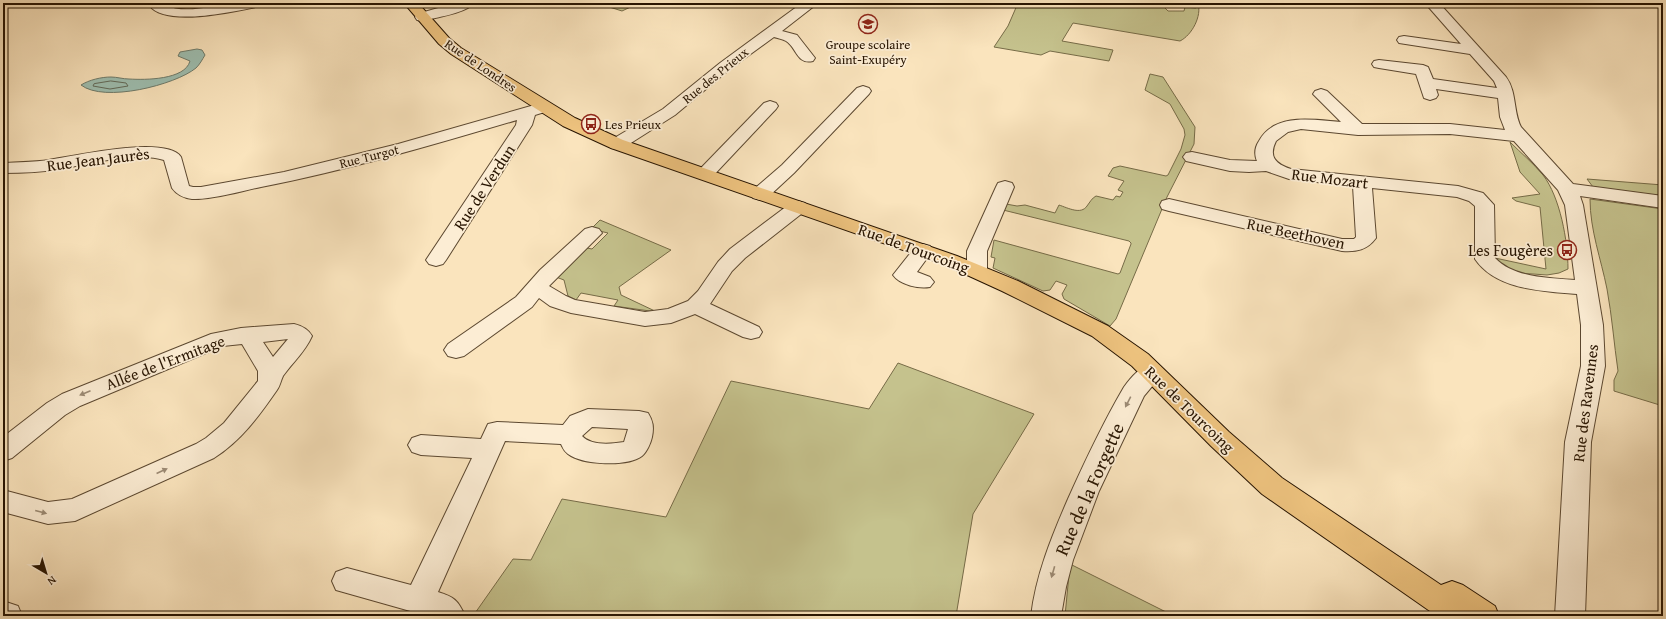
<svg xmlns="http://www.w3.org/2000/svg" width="1666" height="619" font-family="'Gentium Book Plus',serif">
<rect width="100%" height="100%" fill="#fae4bd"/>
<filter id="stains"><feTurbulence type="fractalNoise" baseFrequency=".005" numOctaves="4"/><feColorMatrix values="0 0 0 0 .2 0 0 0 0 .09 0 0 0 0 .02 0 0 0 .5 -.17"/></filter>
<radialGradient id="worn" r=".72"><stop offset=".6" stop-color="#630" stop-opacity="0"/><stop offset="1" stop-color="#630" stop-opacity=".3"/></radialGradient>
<g fill="#c5c28d" stroke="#766b47">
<path d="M 608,3 L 639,3 L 622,11 L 603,5 Z"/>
<path d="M 1016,3 L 1161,4 L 1168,11 L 1184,11 L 1185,7 L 1196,8 L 1193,3 L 1198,3 C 1202,16 1192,35 1180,41 L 1073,23 L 1062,41 L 1113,50 L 1109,61 L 1050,51 L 1041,55 L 994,47 L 1008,26 L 1018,3 Z"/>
<path d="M 1150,74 L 1163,77 L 1195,127 L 1194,144 L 1167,197 L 1116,319 L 1110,326 L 1064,299 L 1062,294 L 1067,285 L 1056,281 L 1050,290 L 1043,291 L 993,268 L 995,258 L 991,257 L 994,240 L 1118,274 L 1120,273 L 1131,244 L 1131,243 L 1129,241 L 1003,210 L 1006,204 L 1017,206 L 1025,205 L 1055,213 L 1059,205 C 1068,208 1081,215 1087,206 C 1090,202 1092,198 1096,196 L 1113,200 L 1116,196 L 1120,197 L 1123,192 L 1118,190 L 1124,181 L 1108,176 L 1113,168 L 1120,166 L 1166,176 L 1168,175 L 1181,149 L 1185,135 L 1184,129 L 1170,104 L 1145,90 Z"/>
<path d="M 1510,142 C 1521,153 1533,163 1543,175 C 1560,197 1568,241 1568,269 L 1559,273 L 1547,275 L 1519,273 L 1501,267 L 1495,258 L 1546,269 L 1540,207 L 1516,201 L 1512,198 L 1540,194 L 1520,172 Z"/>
<path d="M 1587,179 L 1663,185 L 1663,196 L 1593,187 Z"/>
<path d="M 1590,199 L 1663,209 L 1663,406 L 1614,391 L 1614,380 L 1618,371 C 1614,344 1612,316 1607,289 C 1601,259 1590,230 1590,199 Z"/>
<path d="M 600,220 L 671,250 L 619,287 L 621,295 L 657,312 L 614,306 L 618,300 L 581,293 L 576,300 L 568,296 L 564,280 L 556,277 L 582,247 L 592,249 L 608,233 L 591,229 Z"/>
<path d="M 898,363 L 1034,414 L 973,514 L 956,616 L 473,616 L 513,559 L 531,560 L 562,499 L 666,517 L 731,381 L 869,409 Z"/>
<path d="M 1070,564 L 1174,616 L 1065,616 Z"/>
</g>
<path fill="#9ebfb1" stroke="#6e7b6b" d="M 197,49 L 202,50 L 205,55 C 202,60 200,64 196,68 C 175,85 104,103 81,85 C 89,80 101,77 111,77 C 117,77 123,79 129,79 C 145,80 185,80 190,61 L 178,56 L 180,52 Z"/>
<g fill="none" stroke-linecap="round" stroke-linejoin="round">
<path stroke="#626a59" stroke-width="1" d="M 111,81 L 126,83 L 128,86 L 110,89 L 93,86 L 94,84 Z"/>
<g stroke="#5c4830" stroke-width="2">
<g id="minor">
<path d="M 152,3 L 166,3 L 165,5 C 185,15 214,5 236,3 C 245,2 253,3 262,3 L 260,6 C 238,11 165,27 150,6 Z"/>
<path d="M 456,3 L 474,3 C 467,13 434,18 422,21 L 417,20 L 415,17 L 417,14 Z"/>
<path d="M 802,3 L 818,3 L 782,31 L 797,35 L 815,58 L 813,61 C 797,65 797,48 786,41 C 783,39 777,38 774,37 L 730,69 L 675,115 L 623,148 L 617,149 L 611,148 L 608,144 L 611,140 L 663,109 L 720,63 Z"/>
<path d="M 1425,3 L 1439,3 L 1506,77 C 1517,92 1513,111 1521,127 L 1573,184 L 1663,196 L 1663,208 L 1580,196 L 1583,205 L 1603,325 L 1605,366 L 1591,442 L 1585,616 L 1555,616 L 1565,442 L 1581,366 L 1581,325 L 1577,294 C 1542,291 1496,290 1475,259 L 1475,206 L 1469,201 L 1457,197 L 1372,188 L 1376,238 C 1367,250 1357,252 1342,251 L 1169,211 L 1162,209 L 1160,205 L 1162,201 L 1169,199 L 1342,239 L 1354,239 L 1356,237 L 1353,186 L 1289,179 L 1266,171 L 1249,172 L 1230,171 L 1186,161 L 1183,157 L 1186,153 L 1192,152 L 1230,160 L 1257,161 C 1254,154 1255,147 1259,141 C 1275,112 1314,120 1341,122 L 1313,94 L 1315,91 L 1321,89 L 1327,91 L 1362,124 L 1450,124 L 1505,130 L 1500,117 L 1498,98 L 1436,89 L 1438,95 L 1436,98 L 1430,100 L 1424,98 L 1416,74 L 1379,68 L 1374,67 L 1372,64 L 1374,61 L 1379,60 L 1423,65 L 1428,67 L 1433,79 L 1497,88 L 1494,81 L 1470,54 L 1399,43 L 1397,40 L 1399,37 L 1404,36 L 1461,44 ZM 1301,129 L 1358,135 L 1450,134 L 1514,141 L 1558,190 L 1565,205 L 1575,280 C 1549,278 1514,278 1495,258 L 1494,205 L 1483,193 L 1458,186 L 1291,169 C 1276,164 1268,157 1276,141 L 1288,132 Z"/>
<path d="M 863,86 L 869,88 L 871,91 L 869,94 L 794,173 L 767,198 L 760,200 L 753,198 L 751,194 L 753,190 L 782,165 L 857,88 Z"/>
<path d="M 770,101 L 776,103 L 778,106 L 776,109 L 711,178 L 705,179 L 699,178 L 696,174 L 699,170 L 764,103 Z"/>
<path d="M 545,102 L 551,104 L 553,107 L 551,110 L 535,115 L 532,125 L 446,260 L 443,264 L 436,266 L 429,264 L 426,260 L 516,125 L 517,120 C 433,145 348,170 261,187 C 241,191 212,200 192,199 C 184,198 177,195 172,188 L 164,160 C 138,151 88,164 61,169 C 42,172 22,173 3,173 L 3,163 C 18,162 34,162 49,160 C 74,156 166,135 181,157 L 189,186 L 193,187 L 201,187 L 284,172 L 398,144 Z"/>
<path d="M 1005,181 L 1012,183 L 1014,187 L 987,251 L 987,271 L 984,276 L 977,277 L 970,276 L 967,271 L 967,251 L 996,187 L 998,183 Z"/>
<path d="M 798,201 L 805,203 L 808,207 L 805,211 L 745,258 L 732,271 L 710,304 L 759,327 L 762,332 L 759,337 L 751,339 L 743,337 L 695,314 L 671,323 L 645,326 L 571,313 L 550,306 L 539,298 L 532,307 L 464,356 L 456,358 L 448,356 L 444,350 L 448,344 L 516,297 L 540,270 L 585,229 L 592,227 L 599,229 L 602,233 L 549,286 L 566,296 L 575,300 L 645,312 L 668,309 L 688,301 L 698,291 L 718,262 L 730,249 L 791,203 Z"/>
<path d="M 923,244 L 930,246 L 933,250 L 917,272 L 930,277 L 934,282 L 930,287 C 919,289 900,285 893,275 L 916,246 Z"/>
<path d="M 294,324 C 302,326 308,329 312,336 C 305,352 293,362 283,376 C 281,380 280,386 277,390 C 259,416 241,441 214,458 L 75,521 L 48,524 L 3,512 L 3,490 L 48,502 L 72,499 L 196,444 L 206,438 L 224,423 L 258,381 L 258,371 L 242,344 L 223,346 L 80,406 L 65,415 L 12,458 L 3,461 L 3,437 L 47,403 L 62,394 L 211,334 L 241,328 ZM 288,339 L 273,357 L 263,342 Z"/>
<path d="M 1152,364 L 1160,366 L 1164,372 L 1144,396 L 1099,491 L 1073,560 L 1066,587 L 1061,616 L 1031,616 C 1036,575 1051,538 1068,499 C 1085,461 1103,423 1124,387 C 1132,376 1140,367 1152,364 Z"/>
<path d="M 588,409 L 639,411 L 648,413 C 653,421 654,427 652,437 C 651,442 647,452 642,456 C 628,467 582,465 568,454 C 564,451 563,448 561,444 L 505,441 L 438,592 C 454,597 458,600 465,616 L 428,616 L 336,590 L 332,581 L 336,572 L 347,568 L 411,585 L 472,458 L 421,455 L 412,452 L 408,445 L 412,438 L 421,435 L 481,439 L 488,424 L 497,422 L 563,425 L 570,416 ZM 592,427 L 628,429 L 624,442 C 612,444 591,446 582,436 Z"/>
<path d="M 3,601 L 18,606 L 22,616 L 3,616 Z"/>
</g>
</g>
<g stroke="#271401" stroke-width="2">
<path id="major" d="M 404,3 L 418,3 L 449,38 L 461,48 L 575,118 L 623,140 L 957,256 L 1018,281 L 1108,326 L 1148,354 L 1229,432 L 1282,478 L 1441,585 L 1452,581 L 1463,585 L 1495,606 L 1499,616 L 1437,616 L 1262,494 L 1211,446 L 1132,366 L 1092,336 L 1002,291 L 943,264 L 611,148 L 563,126 L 451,54 L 439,44 Z"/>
</g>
<use href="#minor" fill="#fcedd4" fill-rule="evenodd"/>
<use href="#major" fill="#edc27e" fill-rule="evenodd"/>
</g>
<defs><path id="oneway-solid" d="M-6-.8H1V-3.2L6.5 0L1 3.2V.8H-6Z"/></defs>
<g fill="#9c8b75">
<use href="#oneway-solid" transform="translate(85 393) rotate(157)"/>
<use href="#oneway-solid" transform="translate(1128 402) rotate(117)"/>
<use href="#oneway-solid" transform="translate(162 471) rotate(-25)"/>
<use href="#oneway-solid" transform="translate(41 512) rotate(15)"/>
<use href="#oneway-solid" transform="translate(1053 572) rotate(106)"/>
</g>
<defs>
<g id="school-ring" transform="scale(1)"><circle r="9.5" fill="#fcedd4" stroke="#8f2418" stroke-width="1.5"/><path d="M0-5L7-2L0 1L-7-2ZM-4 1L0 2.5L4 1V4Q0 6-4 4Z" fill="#8f2418"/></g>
<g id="bus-ring" transform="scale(1)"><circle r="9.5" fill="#fcedd4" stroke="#8f2418" stroke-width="1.5"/><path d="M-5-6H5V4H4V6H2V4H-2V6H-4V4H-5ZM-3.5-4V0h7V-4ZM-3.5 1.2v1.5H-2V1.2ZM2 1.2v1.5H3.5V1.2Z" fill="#8f2418"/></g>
</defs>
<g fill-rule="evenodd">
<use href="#school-ring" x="868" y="24"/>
<use href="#bus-ring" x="591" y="124"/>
<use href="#bus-ring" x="1567" y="250"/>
</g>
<g text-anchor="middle" stroke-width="3.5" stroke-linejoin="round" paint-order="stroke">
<g font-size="13" fill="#271401" stroke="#fcedd4">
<text x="868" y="49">Groupe scolaire<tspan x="868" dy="15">Saint-Exupéry</tspan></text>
<text x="605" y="129" text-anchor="start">Les Prieux</text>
</g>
<g font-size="13" fill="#271401" stroke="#fcedd4">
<text transform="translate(481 65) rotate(34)" y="5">Rue de Londres</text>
<text transform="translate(715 75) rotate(-39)" y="5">Rue des Prieux</text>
<text transform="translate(369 156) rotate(-14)" y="5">Rue Turgot</text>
</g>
<g font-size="16" fill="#271401" stroke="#fcedd4">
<text transform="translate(98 159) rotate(-7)" y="6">Rue Jean Jaurès</text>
<text transform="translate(1330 178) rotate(7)" y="6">Rue Mozart</text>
<text transform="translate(484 187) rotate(-57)" y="6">Rue de Verdun</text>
<text transform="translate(1296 233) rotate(12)" y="6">Rue Beethoven</text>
<text transform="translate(914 248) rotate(20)" y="6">Rue de Tourcoing</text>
<text transform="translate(165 362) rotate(-21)" y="6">Allée de l'Ermitage</text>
<text transform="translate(1585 403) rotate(-83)" y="6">Rue des Ravennes</text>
<text transform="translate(1190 409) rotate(44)" y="6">Rue de Tourcoing</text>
</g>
<g font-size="16" fill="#271401" stroke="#fcedd4" text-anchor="end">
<text x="1553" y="256">Les Fougères</text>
</g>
<g font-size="19" fill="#271401" stroke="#fcedd4">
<text transform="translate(1089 489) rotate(-66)" y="7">Rue de la Forgette</text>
</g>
</g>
<rect width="1666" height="619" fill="none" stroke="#fae4bd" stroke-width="16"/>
<rect x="4" y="4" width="1658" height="611" fill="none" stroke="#271401" stroke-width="2"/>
<rect x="8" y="8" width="1650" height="603" fill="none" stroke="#271401"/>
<g transform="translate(46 573) rotate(142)" stroke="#fcedd4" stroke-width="3" paint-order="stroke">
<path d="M0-3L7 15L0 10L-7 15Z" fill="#271401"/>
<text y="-6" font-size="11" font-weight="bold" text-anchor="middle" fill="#271401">N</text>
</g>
<rect width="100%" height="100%" filter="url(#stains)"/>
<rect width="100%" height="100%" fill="url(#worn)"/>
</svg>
